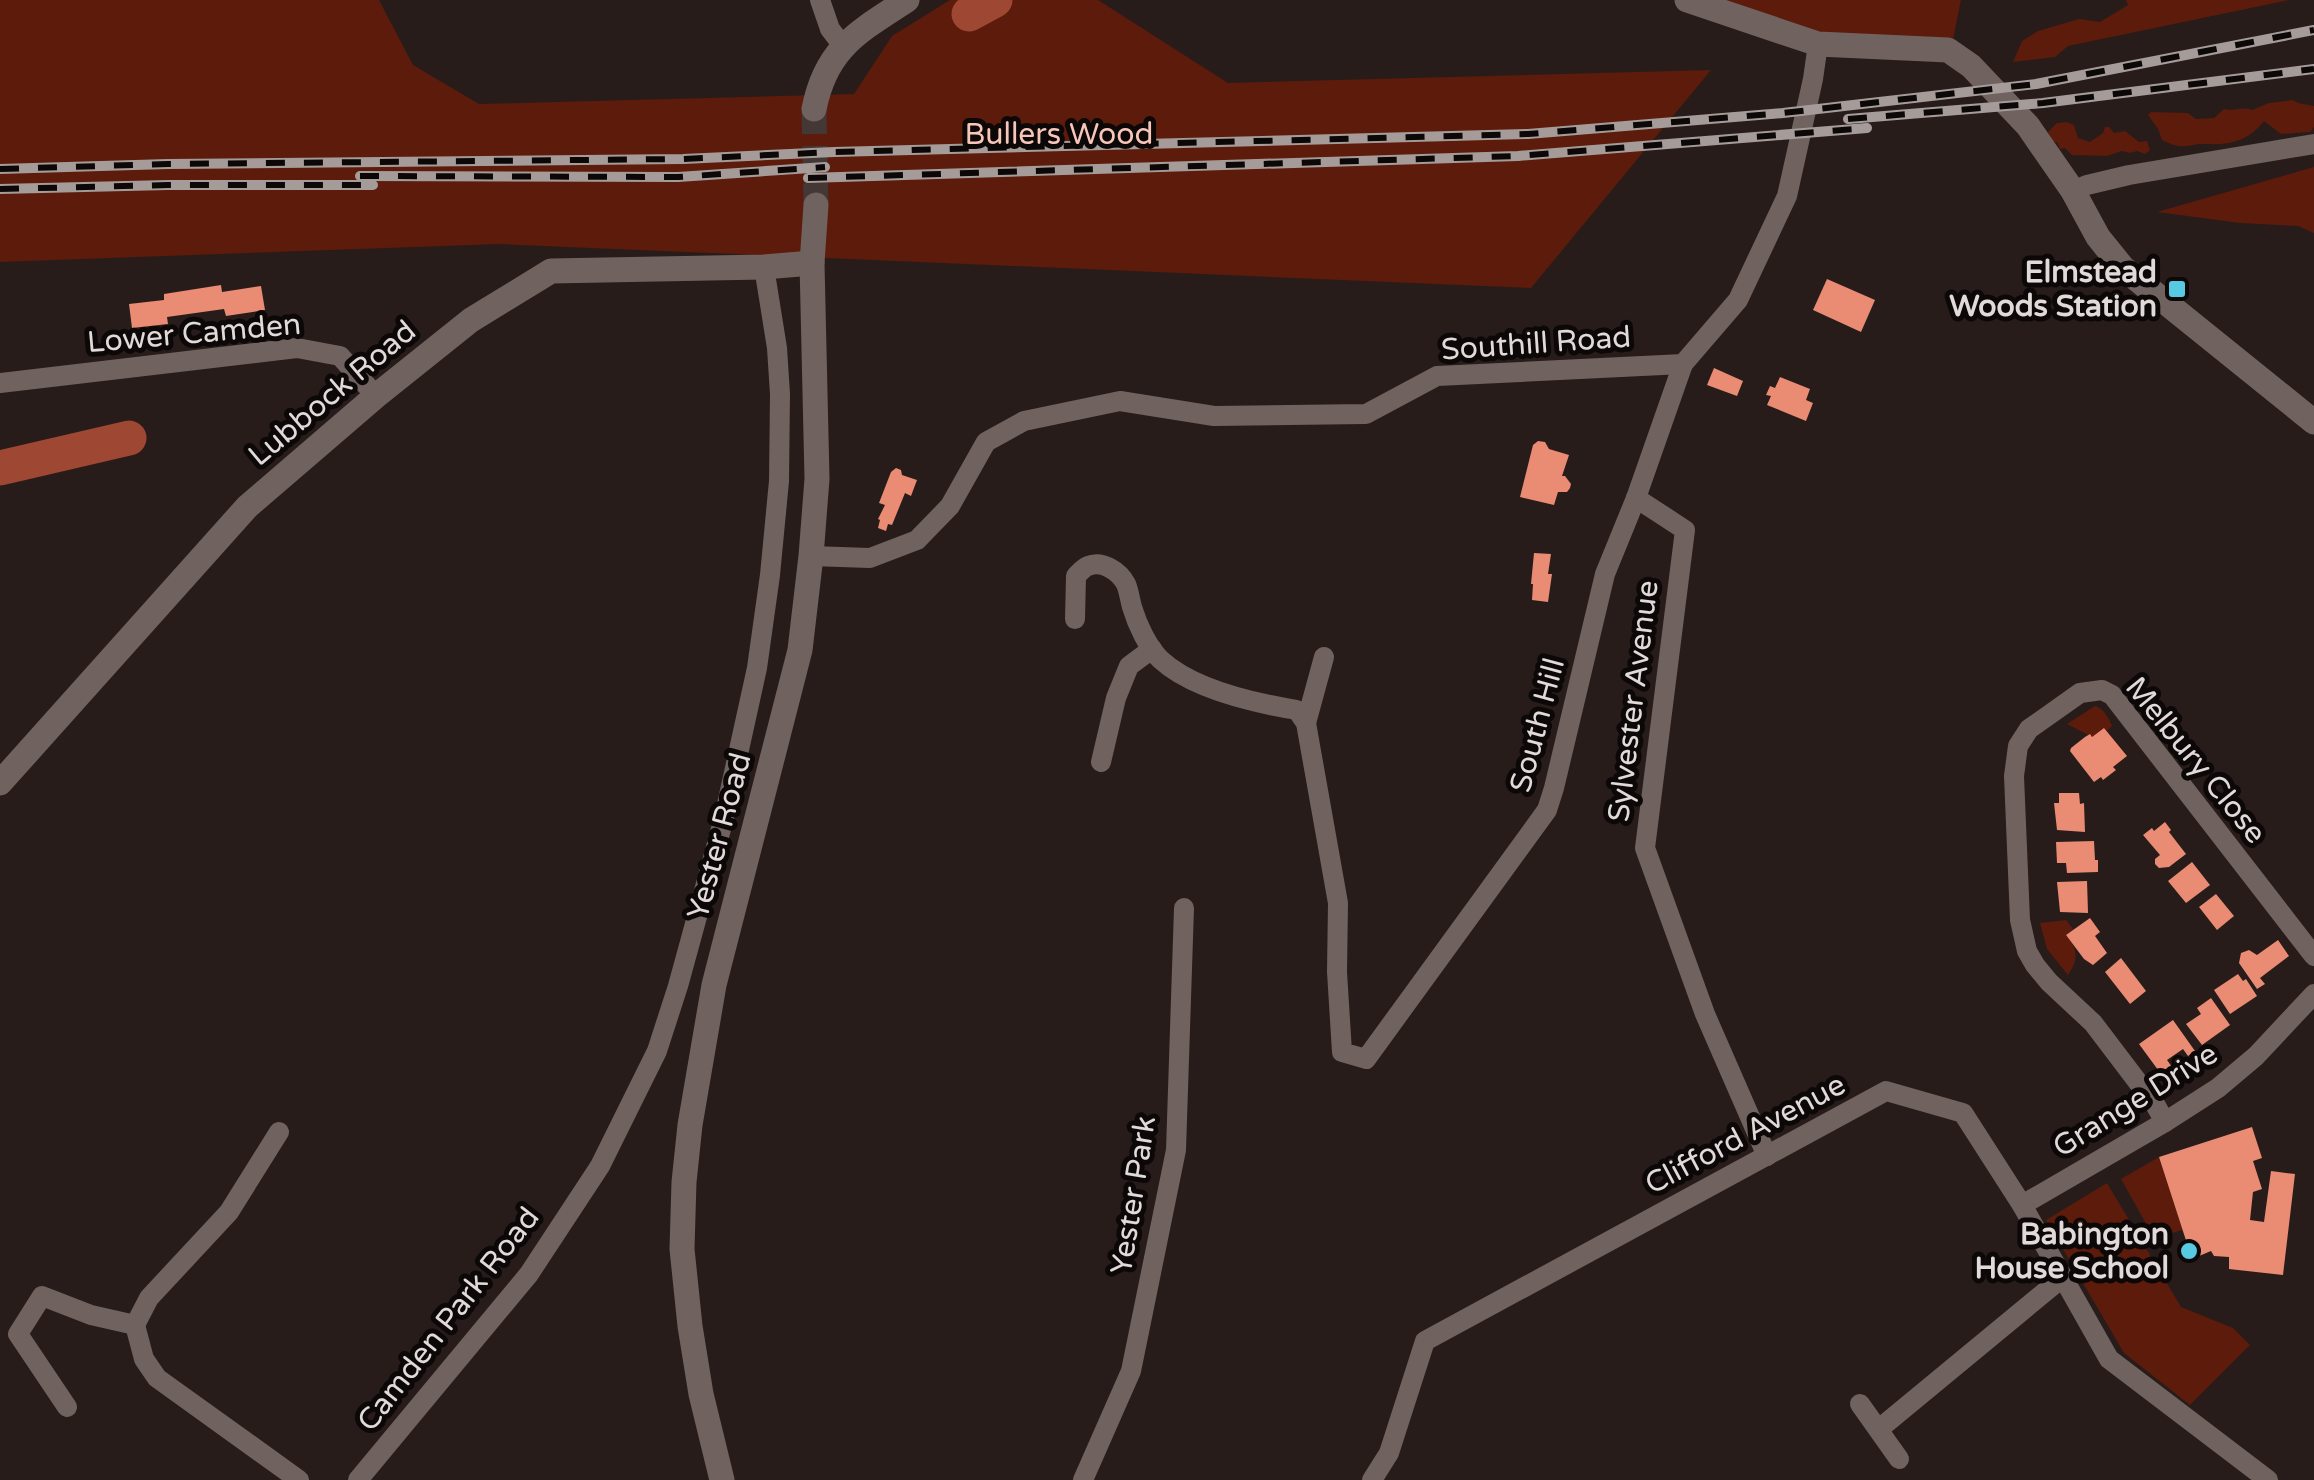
<svg xmlns="http://www.w3.org/2000/svg" width="2314" height="1480" font-family="'Varela Round',sans-serif">
<rect width="100%" height="100%" fill="#271c19"/>
<g fill="#5c1b0b">
<path d="M 0,0 L 379,0 L 413,65 L 479,104 L 854,94 L 892,36 L 950,0 L 1098,0 L 1228,83 L 1711,70 L 1531,288 L 498,244 L 0,262 Z"/>
<path d="M 1722,0 L 1961,0 L 1953,39 L 1819,35 Z"/>
<path d="M 2126,0 L 2289,0 L 2068,46 L 2055,57 L 2013,62 L 2022,41 L 2038,31 L 2079,19 L 2100,22 L 2128,5 Z"/>
<path d="M 2293,100 L 2298,103 L 2314,106 L 2314,127 L 2310,132 L 2281,134 L 2264,121 C 2248,141 2231,145 2208,144 C 2185,143 2186,152 2162,140 L 2158,129 L 2148,115 L 2151,112 L 2188,113 L 2196,119 L 2214,118 L 2224,109 C 2234,112 2241,106 2252,110 L 2269,103 Z"/>
<path d="M 2067,122 L 2074,125 L 2078,138 L 2090,142 L 2103,133 L 2105,127 L 2109,127 L 2114,133 L 2125,131 L 2139,142 L 2147,141 L 2150,150 L 2145,154 L 2137,151 L 2130,153 L 2122,151 L 2107,156 L 2072,155 L 2065,148 L 2060,149 L 2057,142 L 2053,142 L 2048,132 L 2057,123 Z"/>
<path d="M 2314,167 L 2314,233 L 2298,226 L 2240,223 L 2157,212 Z"/>
<path d="M 2095,706 C 2103,708 2109,718 2112,726 L 2107,731 L 2104,728 L 2092,737 L 2067,724 Z"/>
<path d="M 2066,920 L 2073,929 L 2066,935 C 2078,950 2079,959 2068,975 L 2047,949 L 2040,923 Z"/>
<path d="M 2159,1157 L 2183,1230 L 2154,1238 L 2121,1179 Z"/>
<path d="M 2107,1183 L 2181,1307 L 2233,1328 L 2250,1345 L 2190,1405 L 2124,1353 L 2046,1220 Z"/>
</g>
<g fill="none" stroke-linecap="round" stroke-linejoin="round">
<g stroke="#9e4732" stroke-width="35">
<path d="M 969,14 L 995,0"/>
<path d="M 0,468 L 129,438"/>
</g>
</g>
<g fill="#ea8b74">
<path d="M 1827,279 L 1875,300 L 1861,332 L 1813,310 Z"/>
<path d="M 221,285 L 222,292 L 261,286 L 265,310 L 226,316 L 224,309 L 167,317 L 168,324 L 132,328 L 129,304 L 164,300 L 164,294 Z"/>
<path d="M 1714,368 L 1743,381 L 1737,396 L 1707,385 Z"/>
<path d="M 1780,377 L 1810,389 L 1806,400 L 1813,403 L 1806,421 L 1767,405 L 1771,396 L 1766,395 L 1770,386 L 1775,388 Z"/>
<path d="M 1538,441 L 1545,442 L 1549,449 L 1569,455 L 1562,476 L 1565,476 L 1571,484 L 1570,488 L 1567,492 L 1558,492 L 1554,505 L 1520,497 L 1533,445 Z"/>
<path d="M 896,468 L 901,470 L 902,475 L 917,480 L 911,496 L 905,493 L 892,525 L 888,524 L 886,531 L 878,528 L 880,520 L 878,519 L 885,505 L 879,503 L 891,472 Z"/>
<path d="M 1534,553 L 1551,554 L 1548,574 L 1552,574 L 1548,602 L 1532,600 L 1533,584 L 1531,584 Z"/>
<path d="M 2104,728 L 2127,756 L 2113,767 L 2116,770 L 2103,780 L 2101,777 L 2094,782 L 2070,751 L 2071,748 L 2085,737 L 2090,734 L 2092,737 Z"/>
<path d="M 2059,793 L 2079,793 L 2080,804 L 2084,803 L 2085,832 L 2057,830 L 2054,803 L 2059,803 Z"/>
<path d="M 2165,822 L 2171,830 L 2169,832 L 2186,854 L 2169,867 L 2159,868 L 2155,864 L 2155,859 L 2160,855 L 2143,835 L 2152,828 L 2154,831 Z"/>
<path d="M 2094,841 L 2095,860 L 2098,860 L 2098,872 L 2067,873 L 2066,863 L 2057,863 L 2056,842 Z"/>
<path d="M 2192,862 L 2210,885 L 2186,903 L 2168,881 Z"/>
<path d="M 2087,881 L 2088,913 L 2060,912 L 2057,882 Z"/>
<path d="M 2216,894 L 2234,916 L 2217,930 L 2199,907 Z"/>
<path d="M 2090,918 L 2100,932 L 2095,936 L 2107,953 L 2093,965 L 2084,959 L 2066,935 Z"/>
<path d="M 2278,940 L 2289,956 L 2260,978 L 2265,984 L 2257,989 L 2239,963 L 2241,953 L 2249,950 L 2257,955 Z"/>
<path d="M 2121,958 L 2146,991 L 2130,1004 L 2105,972 Z"/>
<path d="M 2238,974 L 2243,981 L 2246,979 L 2257,996 L 2230,1014 L 2214,990 Z"/>
<path d="M 2211,998 L 2230,1025 L 2202,1045 L 2186,1024 L 2201,1014 L 2197,1008 Z"/>
<path d="M 2173,1020 L 2195,1051 L 2188,1056 L 2183,1049 L 2167,1060 L 2172,1067 L 2161,1074 L 2139,1044 Z"/>
<path d="M 2252,1127 L 2262,1158 L 2253,1161 L 2262,1189 L 2253,1192 L 2250,1220 L 2264,1222 L 2271,1171 L 2295,1174 L 2283,1275 L 2229,1269 L 2229,1257 L 2214,1256 L 2211,1251 L 2192,1259 L 2159,1157 Z"/>
</g>
<g fill="none" stroke-linecap="round" stroke-linejoin="round">
<path stroke="#433836" stroke-width="25" stroke-dasharray="25 12" stroke-linecap="butt" d="M 814,109 L 816,205"/>
<g stroke="#6f625f" stroke-width="20">
<path d="M 820,0 L 830,29 L 843,46"/>
<path d="M 2073,191 L 2087,185 L 2129,175 L 2314,144"/>
<path d="M 0,383 L 297,348 L 340,356 L 376,396"/>
<path d="M 1636,498 L 1685,530 L 1645,848 L 1705,1014 L 1767,1156"/>
<path d="M 811,556 L 870,558 L 917,540 L 950,506 L 986,442 L 1024,421 L 1120,401 L 1214,416 L 1366,414 L 1437,376 L 1683,364 L 1738,300 L 1787,196 L 1813,79 L 1818,44"/>
<path d="M 1075,619 L 1076,576 C 1080,572 1083,568 1088,566 C 1102,560 1119,571 1126,584 C 1129,591 1130,600 1132,607 C 1137,624 1148,648 1161,660 C 1194,690 1254,703 1297,710 L 1306,723 L 1338,903 L 1337,972 L 1342,1052 L 1366,1059 L 1547,810 L 1554,788 L 1605,574 L 1636,498 L 1683,364"/>
<path d="M 1306,723 L 1324,657"/>
<path d="M 1101,762 L 1116,698 L 1129,666 L 1152,649"/>
<path d="M 2165,1122 L 2156,1106 L 2093,1023 L 2049,982 L 2035,965 L 2027,951 L 2020,920 L 2014,776 L 2018,746 L 2029,729 L 2080,693 L 2102,690 L 2112,695 L 2314,956"/>
<path d="M 2022,1205 L 2165,1122 L 2218,1088 L 2256,1056 L 2314,994"/>
<path d="M 135,1325 L 144,1359 L 157,1378 L 299,1480"/>
<path d="M 1860,1404 L 1899,1459"/>
<path d="M 67,1407 L 18,1334 L 42,1296 L 91,1315 L 135,1325 L 149,1298 L 229,1212 L 279,1132"/>
<path d="M 1879,1429 L 2063,1277"/>
<path d="M 358,1480 L 529,1274 L 600,1166 L 657,1051 L 678,986 L 724,818 L 757,668 L 770,575 L 779,481 L 780,394 L 777,348 L 764,267"/>
<path d="M 1083,1480 L 1131,1371 L 1176,1150 L 1184,908"/>
<path d="M 1372,1480 L 1389,1453 L 1425,1341 L 1886,1091 L 1963,1113 L 2022,1205 L 2109,1359 L 2268,1480"/>
</g>
<g stroke="#6f625f" stroke-width="25">
<path d="M 1687,0 L 1818,44 L 1948,50 L 1971,66 L 2028,126 L 2073,191 L 2098,237 L 2123,268 L 2314,422"/>
<path d="M 814,109 C 826,48 858,32 907,0"/>
<path d="M 0,783 L 247,507 L 376,396 L 471,320 L 551,271 L 764,267 L 812,263"/>
<path d="M 722,1480 L 701,1394 L 690,1326 L 682,1249 L 684,1182 L 690,1125 L 714,985 L 800,650 L 811,556 L 817,479 L 812,263 L 816,205"/>
</g>
<g stroke="#a59c9a" stroke-width="10">
<g id="rail">
<path d="M 1848,119 L 2043,103 L 2314,69"/>
<path d="M 0,169 L 168,164 L 683,159 L 834,152 L 1528,134 L 1783,113 L 2036,84 L 2314,30"/>
<path d="M 360,176 L 678,177 L 825,167"/>
<path d="M 808,178 L 1518,156 L 1867,128"/>
<path d="M 0,189 L 168,185 L 373,185"/>
</g>
</g>
<use href="#rail" stroke="#0c0807" stroke-width="6" stroke-dasharray="19" stroke-linecap="butt"/>
</g>
<g fill="#57c9e2" stroke="#0c0807" stroke-width="4">
<rect x="2167" y="279" width="20" height="20" rx="5"/>
<circle cx="2189" cy="1251" r="10"/>
</g>
<g text-anchor="middle" stroke-width="10" stroke-linejoin="round" paint-order="stroke">
<g font-size="30" fill="#f8c5b9" stroke="#0c0807">
<text x="1059" y="144">Bullers Wood</text>
</g>
<g font-size="30" font-weight="bold" fill="#e1dad8" stroke="#0c0807" text-anchor="end">
<text x="2157" y="282">Elmstead<tspan x="2157" dy="34">Woods Station</tspan></text>
<text x="2169" y="1244">Babington<tspan x="2169" dy="34">House School</tspan></text>
</g>
<g font-size="30" fill="#e1dad8" stroke="#0c0807">
<text transform="translate(194 333) rotate(-5)" y="10">Lower Camden</text>
<text transform="translate(1536 343) rotate(-4)" y="10">Southill Road</text>
<text transform="translate(332 393) rotate(-40)" y="10">Lubbock Road</text>
<text transform="translate(1633 701) rotate(-83)" y="10">Sylvester Avenue</text>
<text transform="translate(1537 725) rotate(-75)" y="10">South Hill</text>
<text transform="translate(2196 760) rotate(51)" y="10">Melbury Close</text>
<text transform="translate(719 836) rotate(-75)" y="10">Yester Road</text>
<text transform="translate(2135 1100) rotate(-32)" y="10">Grange Drive</text>
<text transform="translate(1745 1134) rotate(-28)" y="10">Clifford Avenue</text>
<text transform="translate(1133 1195) rotate(-81)" y="10">Yester Park</text>
<text transform="translate(448 1319) rotate(-52)" y="10">Camden Park Road</text>
</g>
</g>
</svg>
